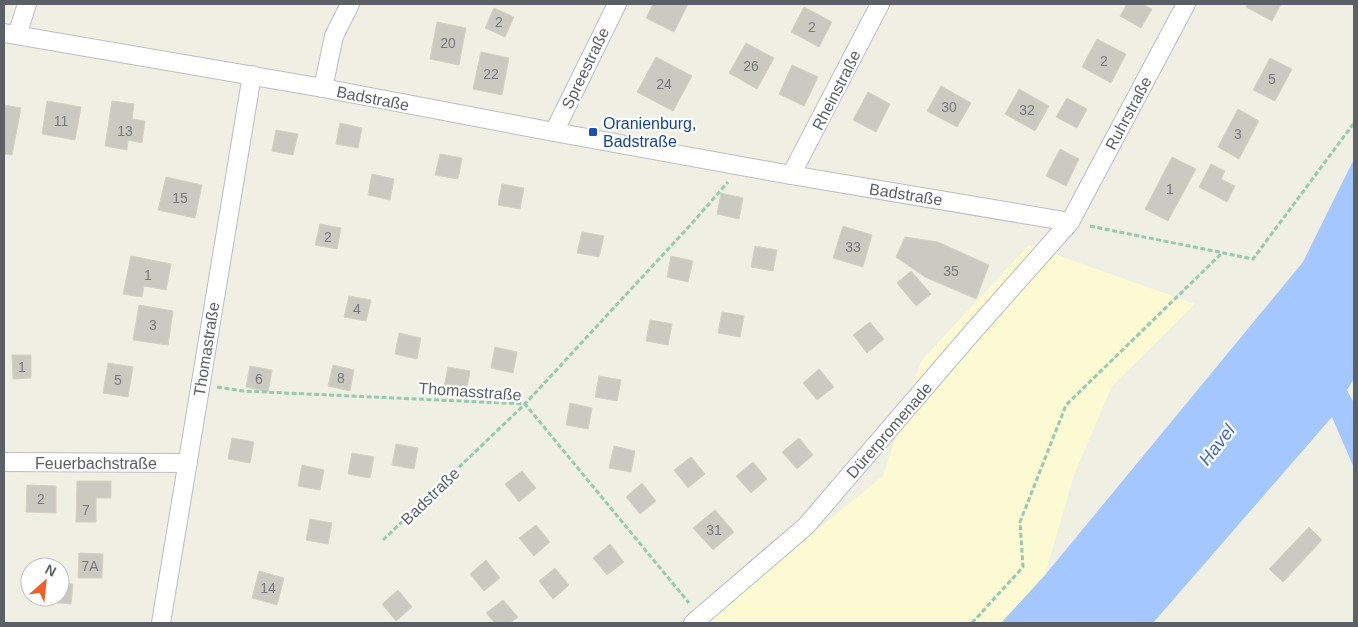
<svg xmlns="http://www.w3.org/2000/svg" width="1358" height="627" font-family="Helvetica,sans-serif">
<rect width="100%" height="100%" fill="#f0efe4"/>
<path fill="#fcfad3" d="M 1029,245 L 1195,304 L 1112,386 L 1074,475 L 1045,575 L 1001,623 L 707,623 L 807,538 L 883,476 L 921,361 Z"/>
<path fill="#a5c7ff" d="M 1354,159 L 1354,379 L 1347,390 L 1354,403 L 1354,468 L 1332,417 L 1153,623 L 1001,623 L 1045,575 L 1303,262 Z"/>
<g fill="#cbcac1" stroke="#d5d2c2">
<path d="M 653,4 L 688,4 L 674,32 L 646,18 Z"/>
<path d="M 1127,4 L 1142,4 L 1152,9 L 1141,28 L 1120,16 Z"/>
<path d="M 1248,4 L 1281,4 L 1272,21 L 1246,7 Z"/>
<path d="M 804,7 L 832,22 L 819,47 L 791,32 Z"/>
<path d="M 494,8 L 514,17 L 505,37 L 485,28 Z"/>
<path d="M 437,22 L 466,28 L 459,65 L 430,59 Z"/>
<path d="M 1097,39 L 1126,54 L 1111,83 L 1082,67 Z"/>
<path d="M 746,43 L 774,58 L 757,89 L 729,73 Z"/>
<path d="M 481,52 L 509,58 L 502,95 L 473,89 Z"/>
<path d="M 656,57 L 692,76 L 673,111 L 637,92 Z"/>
<path d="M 1270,58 L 1292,69 L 1275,101 L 1253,90 Z"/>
<path d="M 792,65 L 818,77 L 804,106 L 779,94 Z"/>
<path d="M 941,86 L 971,103 L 957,127 L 927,111 Z"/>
<path d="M 1019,89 L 1049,106 L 1035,131 L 1005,114 Z"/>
<path d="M 868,92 L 890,104 L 876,132 L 853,120 Z"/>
<path d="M 1067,98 L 1087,109 L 1077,128 L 1056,117 Z"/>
<path d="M 47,101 L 81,107 L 75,140 L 42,134 Z"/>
<path d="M 112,101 L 134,104 L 132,119 L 145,121 L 142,143 L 128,140 L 127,150 L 105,146 Z"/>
<path d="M 4,105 L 21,108 L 12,155 L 4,154 Z"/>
<path d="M 1238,109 L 1259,121 L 1239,159 L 1218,147 Z"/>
<path d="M 340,123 L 362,128 L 358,148 L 336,144 Z"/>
<path d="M 276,130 L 298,134 L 293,155 L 272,151 Z"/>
<path d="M 1060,149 L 1079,159 L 1066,186 L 1046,176 Z"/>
<path d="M 440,154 L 462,158 L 458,179 L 435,175 Z"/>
<path d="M 1172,157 L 1196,169 L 1168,221 L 1145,209 Z"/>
<path d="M 1211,164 L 1225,171 L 1221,179 L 1235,186 L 1227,202 L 1199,187 Z"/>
<path d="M 372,174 L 394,179 L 390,200 L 368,195 Z"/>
<path d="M 166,177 L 202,185 L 195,218 L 158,210 Z"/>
<path d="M 502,184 L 524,188 L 520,209 L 498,205 Z"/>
<path d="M 721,193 L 743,198 L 739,219 L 717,214 Z"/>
<path d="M 320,224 L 341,228 L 337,249 L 315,245 Z"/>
<path d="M 843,226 L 872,235 L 863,267 L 833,258 Z"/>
<path d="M 582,232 L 604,236 L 599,257 L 577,253 Z"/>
<path d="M 905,237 L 938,242 L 989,265 L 976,299 L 925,277 L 896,257 Z"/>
<path d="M 755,246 L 777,250 L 773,271 L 751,267 Z"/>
<path d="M 131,256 L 171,264 L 166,290 L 144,286 L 142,297 L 123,294 Z"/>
<path d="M 671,256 L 693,261 L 688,282 L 667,277 Z"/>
<path d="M 911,271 L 931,294 L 916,306 L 897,283 Z"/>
<path d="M 349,296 L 371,300 L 366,321 L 344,317 Z"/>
<path d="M 139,305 L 173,311 L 168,345 L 133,340 Z"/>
<path d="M 722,312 L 744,316 L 740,337 L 718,333 Z"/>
<path d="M 650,320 L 672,324 L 668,345 L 646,341 Z"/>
<path d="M 870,322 L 884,339 L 867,353 L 853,335 Z"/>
<path d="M 399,333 L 421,338 L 417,359 L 395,354 Z"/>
<path d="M 495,347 L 517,352 L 513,373 L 491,368 Z"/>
<path d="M 12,355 L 31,355 L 31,378 L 13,379 Z"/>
<path d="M 108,363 L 133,367 L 128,397 L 103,393 Z"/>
<path d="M 333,365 L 354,370 L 350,391 L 328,386 Z"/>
<path d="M 250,366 L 272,370 L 268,392 L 246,387 Z"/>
<path d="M 448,367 L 470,371 L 466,393 L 444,388 Z"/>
<path d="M 819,369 L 834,387 L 817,400 L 803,383 Z"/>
<path d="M 599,376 L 621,380 L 617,401 L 595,397 Z"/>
<path d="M 570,403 L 592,408 L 588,429 L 566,425 Z"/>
<path d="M 232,438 L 254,442 L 250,463 L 228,459 Z"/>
<path d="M 799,438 L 813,455 L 797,469 L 782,452 Z"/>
<path d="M 396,444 L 418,448 L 414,469 L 392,465 Z"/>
<path d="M 614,446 L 635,451 L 631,472 L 609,468 Z"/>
<path d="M 352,453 L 374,457 L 370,478 L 348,474 Z"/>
<path d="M 691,457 L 705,474 L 688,488 L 674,470 Z"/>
<path d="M 753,462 L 767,479 L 751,493 L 736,476 Z"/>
<path d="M 302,465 L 324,470 L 320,490 L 298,486 Z"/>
<path d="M 522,471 L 536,488 L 519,502 L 505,484 Z"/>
<path d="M 77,481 L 111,481 L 111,498 L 96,498 L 96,522 L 76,522 Z"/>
<path d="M 642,483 L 656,501 L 640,514 L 626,497 Z"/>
<path d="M 27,485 L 56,486 L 56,513 L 26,512 Z"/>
<path d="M 715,510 L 734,532 L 713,550 L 693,528 Z"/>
<path d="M 310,519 L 332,523 L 328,544 L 306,540 Z"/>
<path d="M 536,525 L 550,542 L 534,556 L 519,538 Z"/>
<path d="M 1309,527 L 1322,540 L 1283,582 L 1269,569 Z"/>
<path d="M 610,544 L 624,562 L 607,575 L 593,558 Z"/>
<path d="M 79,553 L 103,554 L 102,578 L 78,578 Z"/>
<path d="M 486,560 L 500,578 L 484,591 L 470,574 Z"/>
<path d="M 555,568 L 569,585 L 553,599 L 539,581 Z"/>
<path d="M 259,571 L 284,578 L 277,605 L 252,598 Z"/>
<path d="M 60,583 L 73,584 L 71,604 L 34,601 L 34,597 L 60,597 Z"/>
<path d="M 398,590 L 412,607 L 396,621 L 382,604 Z"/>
<path d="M 503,600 L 518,617 L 510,623 L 495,623 L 486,613 Z"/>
</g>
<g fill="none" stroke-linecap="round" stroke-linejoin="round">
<g stroke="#bcbdc4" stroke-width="20">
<g id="minor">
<path d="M 4,33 L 323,88 L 554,132 L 791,175 L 1070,222"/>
<path d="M 17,35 L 27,4"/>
<path d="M 323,88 L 334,36 L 350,4"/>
<path d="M 554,132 L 617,4"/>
<path d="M 791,175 L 880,4"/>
<path d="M 4,462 L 188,463"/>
<path d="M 161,623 L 252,75"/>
<path d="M 693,623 L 806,526 L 970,335 L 1070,222 L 1186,4"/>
</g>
</g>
<g stroke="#98cab0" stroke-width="3" stroke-dasharray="5 2.5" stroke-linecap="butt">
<path d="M 1090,226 L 1253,259 L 1354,123"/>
<path d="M 217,387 L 243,391 L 525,404 L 689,603"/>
<path d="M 383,540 L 525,404 L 694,221 L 728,182"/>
<path d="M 972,623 L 1023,567 L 1020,522 L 1066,405 L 1222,253"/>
</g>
<use href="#minor" stroke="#fff" stroke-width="18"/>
</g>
<rect fill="#1a4fb4" stroke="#fff" stroke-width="2" x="588" y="127" width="10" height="10" rx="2.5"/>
<g text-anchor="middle" stroke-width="4.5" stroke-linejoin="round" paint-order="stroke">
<g font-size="14" fill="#787a7d">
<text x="499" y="27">2</text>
<text x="812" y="32">2</text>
<text x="448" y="48">20</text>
<text x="1104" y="66">2</text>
<text x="751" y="71">26</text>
<text x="491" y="79">22</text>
<text x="1272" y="84">5</text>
<text x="664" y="89">24</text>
<text x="949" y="112">30</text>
<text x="1027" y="115">32</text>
<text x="61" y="126">11</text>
<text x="125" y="136">13</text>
<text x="1238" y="139">3</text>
<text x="1170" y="194">1</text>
<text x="180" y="203">15</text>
<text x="328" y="242">2</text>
<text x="853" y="252">33</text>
<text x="951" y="276">35</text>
<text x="148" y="280">1</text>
<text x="357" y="314">4</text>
<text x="153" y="330">3</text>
<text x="22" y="372">1</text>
<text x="341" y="383">8</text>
<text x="259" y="384">6</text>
<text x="118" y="385">5</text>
<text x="41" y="504">2</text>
<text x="86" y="515">7</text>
<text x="714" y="535">31</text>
<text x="90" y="571">7A</text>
<text x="268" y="593">14</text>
</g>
<g font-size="16" fill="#5c5f66" stroke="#fff">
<text transform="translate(585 68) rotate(-64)" y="6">Spreestraße</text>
<text transform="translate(836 90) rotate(-63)" y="6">Rheinstraße</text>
<text transform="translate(373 98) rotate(11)" y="6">Badstraße</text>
<text transform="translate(1128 113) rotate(-62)" y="6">Ruhrstraße</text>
<text transform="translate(906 194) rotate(9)" y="6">Badstraße</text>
<text transform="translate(206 349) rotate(-81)" y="6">Thomastraße</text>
<text transform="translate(470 391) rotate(4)" y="6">Thomasstraße</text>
<text transform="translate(889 430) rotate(-49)" y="6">Dürerpromenade</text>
<text x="96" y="469">Feuerbachstraße</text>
<text transform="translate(430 496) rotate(-44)" y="6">Badstraße</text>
</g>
<g font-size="16" fill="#164399" stroke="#fff" text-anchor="start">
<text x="603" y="129">Oranienburg,<tspan x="603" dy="18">Badstraße</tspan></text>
</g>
<g font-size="18" font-style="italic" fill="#4169ca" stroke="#fff">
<text transform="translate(1217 445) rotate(-52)" y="6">Havel</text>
</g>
</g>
<rect width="1358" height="627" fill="none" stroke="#5c5f66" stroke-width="10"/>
<g transform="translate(45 582) rotate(27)"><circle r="24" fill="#ffffff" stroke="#bebfc2"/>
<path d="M0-4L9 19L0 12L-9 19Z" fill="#f25e28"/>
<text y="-8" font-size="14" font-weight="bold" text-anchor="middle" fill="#5c5f66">N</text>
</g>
</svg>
